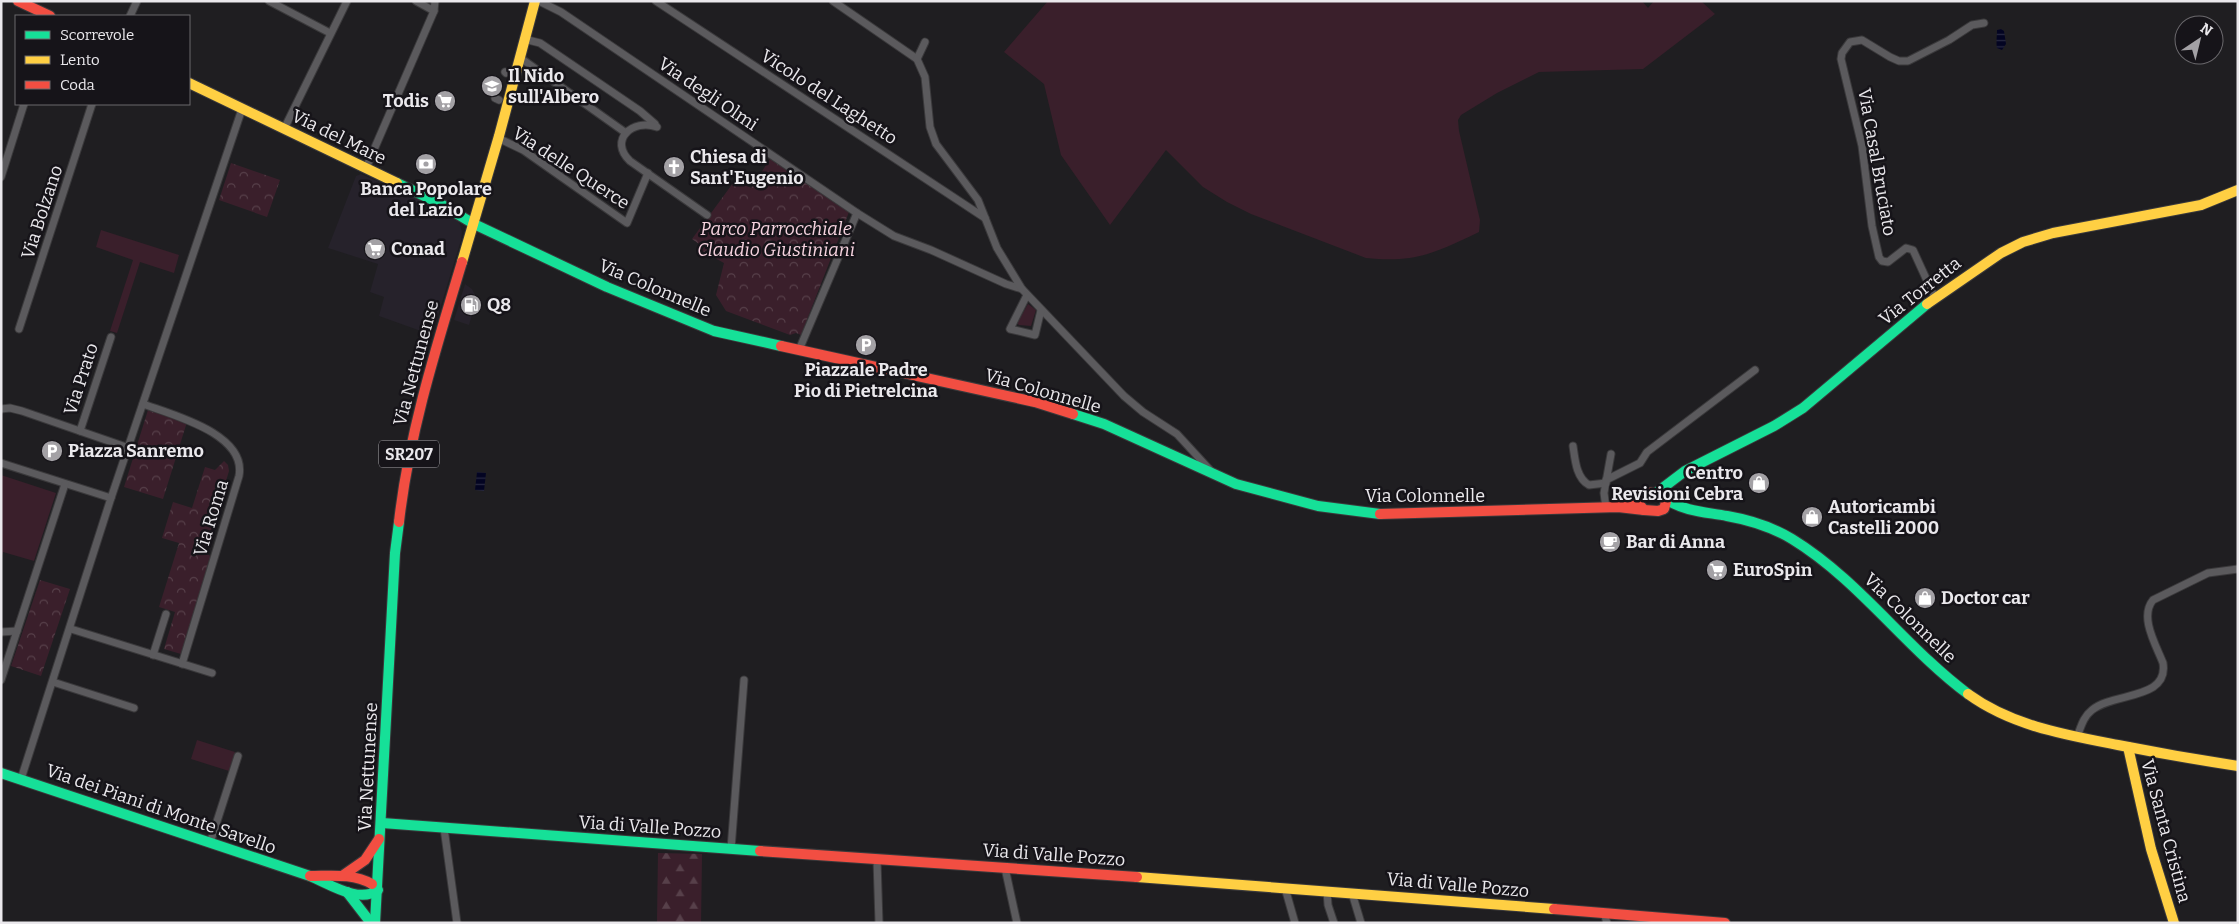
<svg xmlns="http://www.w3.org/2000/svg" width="2239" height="924" font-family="Bitter,serif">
<defs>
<pattern id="forest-firs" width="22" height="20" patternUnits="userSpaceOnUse" patternTransform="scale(1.25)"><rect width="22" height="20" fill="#3a1f2b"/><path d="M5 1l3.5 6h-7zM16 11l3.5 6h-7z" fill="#57404a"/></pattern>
<pattern id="park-crowns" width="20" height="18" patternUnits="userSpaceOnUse" patternTransform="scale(1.25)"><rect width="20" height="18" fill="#3a1f2b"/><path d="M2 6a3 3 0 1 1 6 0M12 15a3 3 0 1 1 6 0" fill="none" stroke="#57404a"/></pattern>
<pattern id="water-rules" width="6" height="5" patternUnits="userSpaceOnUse" patternTransform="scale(1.25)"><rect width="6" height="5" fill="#030422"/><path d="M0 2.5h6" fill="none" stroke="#282942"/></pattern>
</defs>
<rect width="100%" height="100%" fill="#1f1e21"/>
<g fill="#26222b">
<path d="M 361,174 L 438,208 L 459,221 L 462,232 L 461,240 L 432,335 L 379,316 L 384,297 L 370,292 L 378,264 L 328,248 L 356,176 Z"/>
<path d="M 465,284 L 472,289 L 477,299 L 469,325 L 454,320 Z"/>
</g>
<g fill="#3a1f2b">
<path d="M 1048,1 L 1642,1 L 1648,8 L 1654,1 L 1701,1 L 1715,14 L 1643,69 L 1539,72 L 1497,93 L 1461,115 L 1458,120 L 1459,131 L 1480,220 L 1479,232 C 1435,253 1416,263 1366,258 L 1251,214 L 1227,202 L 1203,187 L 1166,150 L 1110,225 L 1061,155 L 1044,84 L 1004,52 Z"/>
<path d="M 101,230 L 179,255 L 174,273 L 140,262 L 117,333 L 110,331 L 133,260 L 96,247 Z"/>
<path d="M 1028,304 L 1036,310 L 1031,326 L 1019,325 L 1017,323 Z"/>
<path d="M 1,475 L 56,493 L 34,561 L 3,552 L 1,558 Z"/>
<path d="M 197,740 L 235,752 L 229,771 L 191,759 Z"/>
</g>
<path fill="url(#forest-firs)" d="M 658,853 L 702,854 L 701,923 L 657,923 Z"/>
<g fill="url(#park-crowns)">
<path d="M 770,159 L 849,212 L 801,335 L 796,333 L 790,335 L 726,311 L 716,295 L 724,263 L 704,252 L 698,246 L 699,244 L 692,239 L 736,179 L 751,188 Z"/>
<path d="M 231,163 L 280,180 L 267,217 L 219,200 Z"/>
<path d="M 148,410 L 187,422 L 163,499 L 124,487 Z"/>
<path d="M 224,461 L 228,465 L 229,471 L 204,553 L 211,556 L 181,654 L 164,649 L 175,612 L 159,607 L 179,543 L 162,538 L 173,502 L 192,508 L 205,467 L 215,470 Z"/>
<path d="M 40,580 L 70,589 L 41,676 L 11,666 Z"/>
</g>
<g fill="url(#water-rules)">
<path d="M 2001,29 L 2004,31 L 2006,44 L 2002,50 L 1997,48 C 1996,44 1997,34 1997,30 Z"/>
<path d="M 477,472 L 486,473 L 484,491 L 475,490 Z"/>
</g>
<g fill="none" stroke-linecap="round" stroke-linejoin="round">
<g stroke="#3a393b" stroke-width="9">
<g id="street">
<path d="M 269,1 L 330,33"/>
<path d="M 416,1 L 434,11"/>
<path d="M 539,1 L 561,12 L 857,213 L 894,236 L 931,250 L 1006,284 L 1022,289"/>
<path d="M 656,1 L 985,218"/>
<path d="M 833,1 L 917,59 L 925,77 L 930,127 L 936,144 L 978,200 L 997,248 L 1022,289 L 1124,396 L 1143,412 L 1177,434 L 1211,471"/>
<path d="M 130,16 L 137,1"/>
<path d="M 524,39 L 540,43 L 640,111 L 655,124"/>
<path d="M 519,57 L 626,133"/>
<path d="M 917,59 L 925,42"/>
<path d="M 505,72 L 506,73"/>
<path d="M 495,98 L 499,100"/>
<path d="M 657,127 C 633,118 608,140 630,161 L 707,215"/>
<path d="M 284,129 L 347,1"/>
<path d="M 498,138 L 523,150 L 627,223 L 648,173"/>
<path d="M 366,168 L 434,11 L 435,1"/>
<path d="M 1,177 L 24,104"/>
<path d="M 1027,295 L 1010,329 L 1035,335 L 1041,310"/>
<path d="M 1935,298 L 1913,250 L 1906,248 L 1888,262 L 1882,261 L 1879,257 L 1872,226 L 1862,146 L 1841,59 L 1842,53 L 1850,42 L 1862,40 L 1890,57 L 1899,61 L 1908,61 L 1949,40 L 1972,25 L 1984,23"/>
<path d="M 19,329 L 92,104"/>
<path d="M 799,350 L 857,213"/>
<path d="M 143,404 C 173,415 247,434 239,476 L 182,664"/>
<path d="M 1,409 L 10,408 L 22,411 L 129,448"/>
<path d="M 80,431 L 111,337"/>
<path d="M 1573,446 C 1575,459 1576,478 1589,485 L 1606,483"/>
<path d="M 1,463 L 111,498"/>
<path d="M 1606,480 L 1640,463 L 1647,452 L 1755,370"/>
<path d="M 1606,508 L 1604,493 L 1611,454"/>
<path d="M 71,629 L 212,673"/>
<path d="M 1,632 L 17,631"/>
<path d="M 153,655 L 166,614"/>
<path d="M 1,680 L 65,484"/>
<path d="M 53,682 L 134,708"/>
<path d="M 2077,737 C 2081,727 2083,717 2092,710 C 2114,692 2169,700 2163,663 C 2156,645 2139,617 2153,600 L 2208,573 L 2238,569"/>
<path d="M 21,779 L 111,498 L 242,109"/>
<path d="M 444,828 L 457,923"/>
<path d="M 210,843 L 238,756"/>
<path d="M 731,849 L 744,680"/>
<path d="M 877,860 L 879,923"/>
<path d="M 1005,868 L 1017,923"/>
<path d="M 1285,888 L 1295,923"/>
<path d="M 1327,891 L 1328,905 L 1334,923"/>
<path d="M 1352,893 L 1361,923"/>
<path d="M 1604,913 L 1607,923"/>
</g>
</g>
<g stroke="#3a393b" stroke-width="12">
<g id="fast">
<path d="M 397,183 L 439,203 L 474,224 L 607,287 L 714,331 L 781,346"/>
<path d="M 1073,414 L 1104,424 L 1236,484 L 1318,506 L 1380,514"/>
<path d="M 1656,493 L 1685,471 L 1774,426 L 1803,408 L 1927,304"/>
<path d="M 1666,499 C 1685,512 1706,512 1727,516 C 1750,520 1772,527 1792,539 C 1859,580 1905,647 1968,694"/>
<path d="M 1,773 L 310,876 C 330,884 359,904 378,890 L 372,884"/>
<path d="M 382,823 L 760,851"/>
<path d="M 347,892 L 371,923"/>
<path d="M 375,923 L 395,553 L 399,522"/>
</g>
</g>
<g stroke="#3a393b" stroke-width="12">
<g id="slow">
<path d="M 189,83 L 397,183"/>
<path d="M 462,262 L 499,136 L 535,1"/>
<path d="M 1927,304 L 2001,253 L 2023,242 L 2053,233 L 2201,205 L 2238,190"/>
<path d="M 1968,694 C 2012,726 2066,735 2118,745 C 2158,753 2198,760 2238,766"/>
<path d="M 2128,747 L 2151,849 L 2174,923"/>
<path d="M 1137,877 L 1554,909"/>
</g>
</g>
<g stroke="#3a393b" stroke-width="12">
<g id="jam">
<path d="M 18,1 L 50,16"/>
<path d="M 781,346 L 1035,402 L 1073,414"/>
<path d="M 1618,507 C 1631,499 1648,487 1662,496 L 1666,502 L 1664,509 L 1658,511 L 1644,510 L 1638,503 L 1643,493"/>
<path d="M 1380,514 L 1618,507 L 1644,510"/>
<path d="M 399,522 C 409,433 436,348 462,262"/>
<path d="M 760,851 L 1137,877"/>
<path d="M 310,876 C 331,876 353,873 372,884"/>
<path d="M 342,876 L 365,860 L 379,839"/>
<path d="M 1554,909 L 1725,923"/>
</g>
</g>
<use href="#street" stroke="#5b5a5d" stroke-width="7"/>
<use href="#fast" stroke="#16e098" stroke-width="10"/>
<use href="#slow" stroke="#ffcf43" stroke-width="10"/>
<use href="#jam" stroke="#f24e42" stroke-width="10"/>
</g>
<defs>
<g id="school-disc" transform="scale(1.125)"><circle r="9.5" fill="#a3a1a5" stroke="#161419"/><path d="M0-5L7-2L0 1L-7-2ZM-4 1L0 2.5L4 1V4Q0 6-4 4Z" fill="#fff"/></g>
<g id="supermarket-disc" transform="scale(1.125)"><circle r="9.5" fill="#a3a1a5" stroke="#161419"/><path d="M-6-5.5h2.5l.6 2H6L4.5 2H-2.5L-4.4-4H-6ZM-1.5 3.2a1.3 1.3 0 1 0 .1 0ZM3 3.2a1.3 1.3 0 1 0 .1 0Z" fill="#fff"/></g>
<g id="bank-disc" transform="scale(1.125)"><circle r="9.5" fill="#a3a1a5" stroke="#161419"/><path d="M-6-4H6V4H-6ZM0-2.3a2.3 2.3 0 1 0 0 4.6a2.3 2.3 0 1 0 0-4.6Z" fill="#fff"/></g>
<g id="church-disc" transform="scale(1.125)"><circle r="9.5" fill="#a3a1a5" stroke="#161419"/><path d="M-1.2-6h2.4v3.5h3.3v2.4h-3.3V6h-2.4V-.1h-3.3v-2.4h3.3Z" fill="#fff"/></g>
<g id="fuel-disc" transform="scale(1.125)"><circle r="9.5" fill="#a3a1a5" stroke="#161419"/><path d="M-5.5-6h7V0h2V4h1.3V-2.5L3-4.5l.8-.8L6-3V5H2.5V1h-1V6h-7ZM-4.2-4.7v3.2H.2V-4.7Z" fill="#fff"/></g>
<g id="parking-disc" transform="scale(1.125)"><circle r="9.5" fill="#a3a1a5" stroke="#161419"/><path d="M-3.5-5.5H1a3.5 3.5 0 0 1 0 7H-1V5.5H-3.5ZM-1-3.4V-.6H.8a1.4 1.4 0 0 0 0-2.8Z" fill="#fff"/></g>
<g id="shop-disc" transform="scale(1.125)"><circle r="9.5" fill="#a3a1a5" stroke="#161419"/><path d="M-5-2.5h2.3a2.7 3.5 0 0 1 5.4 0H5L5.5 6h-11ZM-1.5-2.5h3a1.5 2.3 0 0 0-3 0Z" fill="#fff"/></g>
<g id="cafe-disc" transform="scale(1.125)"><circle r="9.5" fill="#a3a1a5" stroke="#161419"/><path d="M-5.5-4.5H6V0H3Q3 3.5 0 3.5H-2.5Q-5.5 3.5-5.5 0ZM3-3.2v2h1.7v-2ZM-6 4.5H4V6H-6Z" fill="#fff"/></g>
</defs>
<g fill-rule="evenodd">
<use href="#school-disc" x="492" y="86"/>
<use href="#supermarket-disc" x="445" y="101"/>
<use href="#bank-disc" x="426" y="164"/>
<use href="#church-disc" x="674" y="167"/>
<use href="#supermarket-disc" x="375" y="249"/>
<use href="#fuel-disc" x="471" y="305"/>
<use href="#parking-disc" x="866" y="345"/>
<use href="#parking-disc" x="52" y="451"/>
<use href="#shop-disc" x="1759" y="483"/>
<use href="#shop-disc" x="1812" y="517"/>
<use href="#cafe-disc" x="1610" y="542"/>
<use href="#supermarket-disc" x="1717" y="570"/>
<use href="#shop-disc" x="1925" y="598"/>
</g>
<g text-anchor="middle" stroke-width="5" stroke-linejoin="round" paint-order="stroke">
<rect fill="#161419" stroke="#aaa8ad" stroke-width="1" x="379" y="440.5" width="60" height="27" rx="4"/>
<g font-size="16" font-weight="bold" fill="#eae8ec">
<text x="409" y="460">SR207</text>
</g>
<g font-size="18" font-weight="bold" fill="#eae8ec" stroke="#161419" text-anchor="start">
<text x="508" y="82">Il Nido<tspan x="508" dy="21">sull'Albero</tspan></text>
<text x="429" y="107" text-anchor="end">Todis</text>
<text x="690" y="163">Chiesa di<tspan x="690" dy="21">Sant'Eugenio</tspan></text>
<text x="426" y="195" text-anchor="middle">Banca Popolare<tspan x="426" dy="21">del Lazio</tspan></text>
<text x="391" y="255">Conad</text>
<text x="487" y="311">Q8</text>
<text x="866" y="376" text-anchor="middle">Piazzale Padre<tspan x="866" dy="21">Pio di Pietrelcina</tspan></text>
<text x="68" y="457">Piazza Sanremo</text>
<text x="1743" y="479" text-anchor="end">Centro<tspan x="1743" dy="21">Revisioni Cebra</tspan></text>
<text x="1828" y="513">Autoricambi<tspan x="1828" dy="21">Castelli 2000</tspan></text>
<text x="1626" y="548">Bar di Anna</text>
<text x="1733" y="576">EuroSpin</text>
<text x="1941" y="604">Doctor car</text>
</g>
<g font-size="18" fill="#eae8ec" stroke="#161419">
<text transform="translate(708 94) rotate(34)" y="6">Via degli Olmi</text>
<text transform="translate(829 97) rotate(33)" y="6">Vicolo del Laghetto</text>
<text transform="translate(339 137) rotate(26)" y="6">Via del Mare</text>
<text transform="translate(1877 162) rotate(80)" y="6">Via Casal Bruciato</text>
<text transform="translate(571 168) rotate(33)" y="6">Via delle Querce</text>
<text transform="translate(42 212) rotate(-72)" y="6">Via Bolzano</text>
<text transform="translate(655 288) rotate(23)" y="6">Via Colonnelle</text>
<text transform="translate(1920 291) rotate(-38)" y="6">Via Torretta</text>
<text transform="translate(416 363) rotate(-75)" y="6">Via Nettunense</text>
<text transform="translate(81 379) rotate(-72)" y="6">Via Prato</text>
<text transform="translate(1043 391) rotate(16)" y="6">Via Colonnelle</text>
<text x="1425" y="502">Via Colonnelle</text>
<text transform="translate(211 518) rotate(-73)" y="6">Via Roma</text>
<text transform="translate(1910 618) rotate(44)" y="6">Via Colonnelle</text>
<text transform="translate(368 767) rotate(-87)" y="6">Via Nettunense</text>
<text transform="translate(161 809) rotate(19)" y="6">Via dei Piani di Monte Savello</text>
<text transform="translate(650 827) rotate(4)" y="6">Via di Valle Pozzo</text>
<text transform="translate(2166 831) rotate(75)" y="6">Via Santa Cristina</text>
<text transform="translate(1054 855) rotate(4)" y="6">Via di Valle Pozzo</text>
<text transform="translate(1458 885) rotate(5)" y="6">Via di Valle Pozzo</text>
</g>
<g font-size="18" font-style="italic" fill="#f7d4e0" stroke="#161419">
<text x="776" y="235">Parco Parrocchiale<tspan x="776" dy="21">Claudio Giustiniani</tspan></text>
</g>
</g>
<rect width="2239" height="924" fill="none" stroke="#eae8ec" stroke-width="5"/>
<rect x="15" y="15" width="175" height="90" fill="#161419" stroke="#6b696d"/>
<rect x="25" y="31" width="25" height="8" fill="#16e098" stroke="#6b696d"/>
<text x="60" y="40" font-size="15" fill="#eae8ec">Scorrevole</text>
<rect x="25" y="56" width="25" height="8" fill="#ffcf43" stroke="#6b696d"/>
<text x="60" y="65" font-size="15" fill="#eae8ec">Lento</text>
<rect x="25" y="81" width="25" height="8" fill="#f24e42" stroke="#6b696d"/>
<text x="60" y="90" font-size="15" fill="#eae8ec">Coda</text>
<g transform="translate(2199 40) rotate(35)"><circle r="24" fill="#161419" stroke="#6b696d"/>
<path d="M0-4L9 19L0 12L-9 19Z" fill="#a3a1a5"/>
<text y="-8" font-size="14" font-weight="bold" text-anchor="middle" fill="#eae8ec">N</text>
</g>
</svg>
